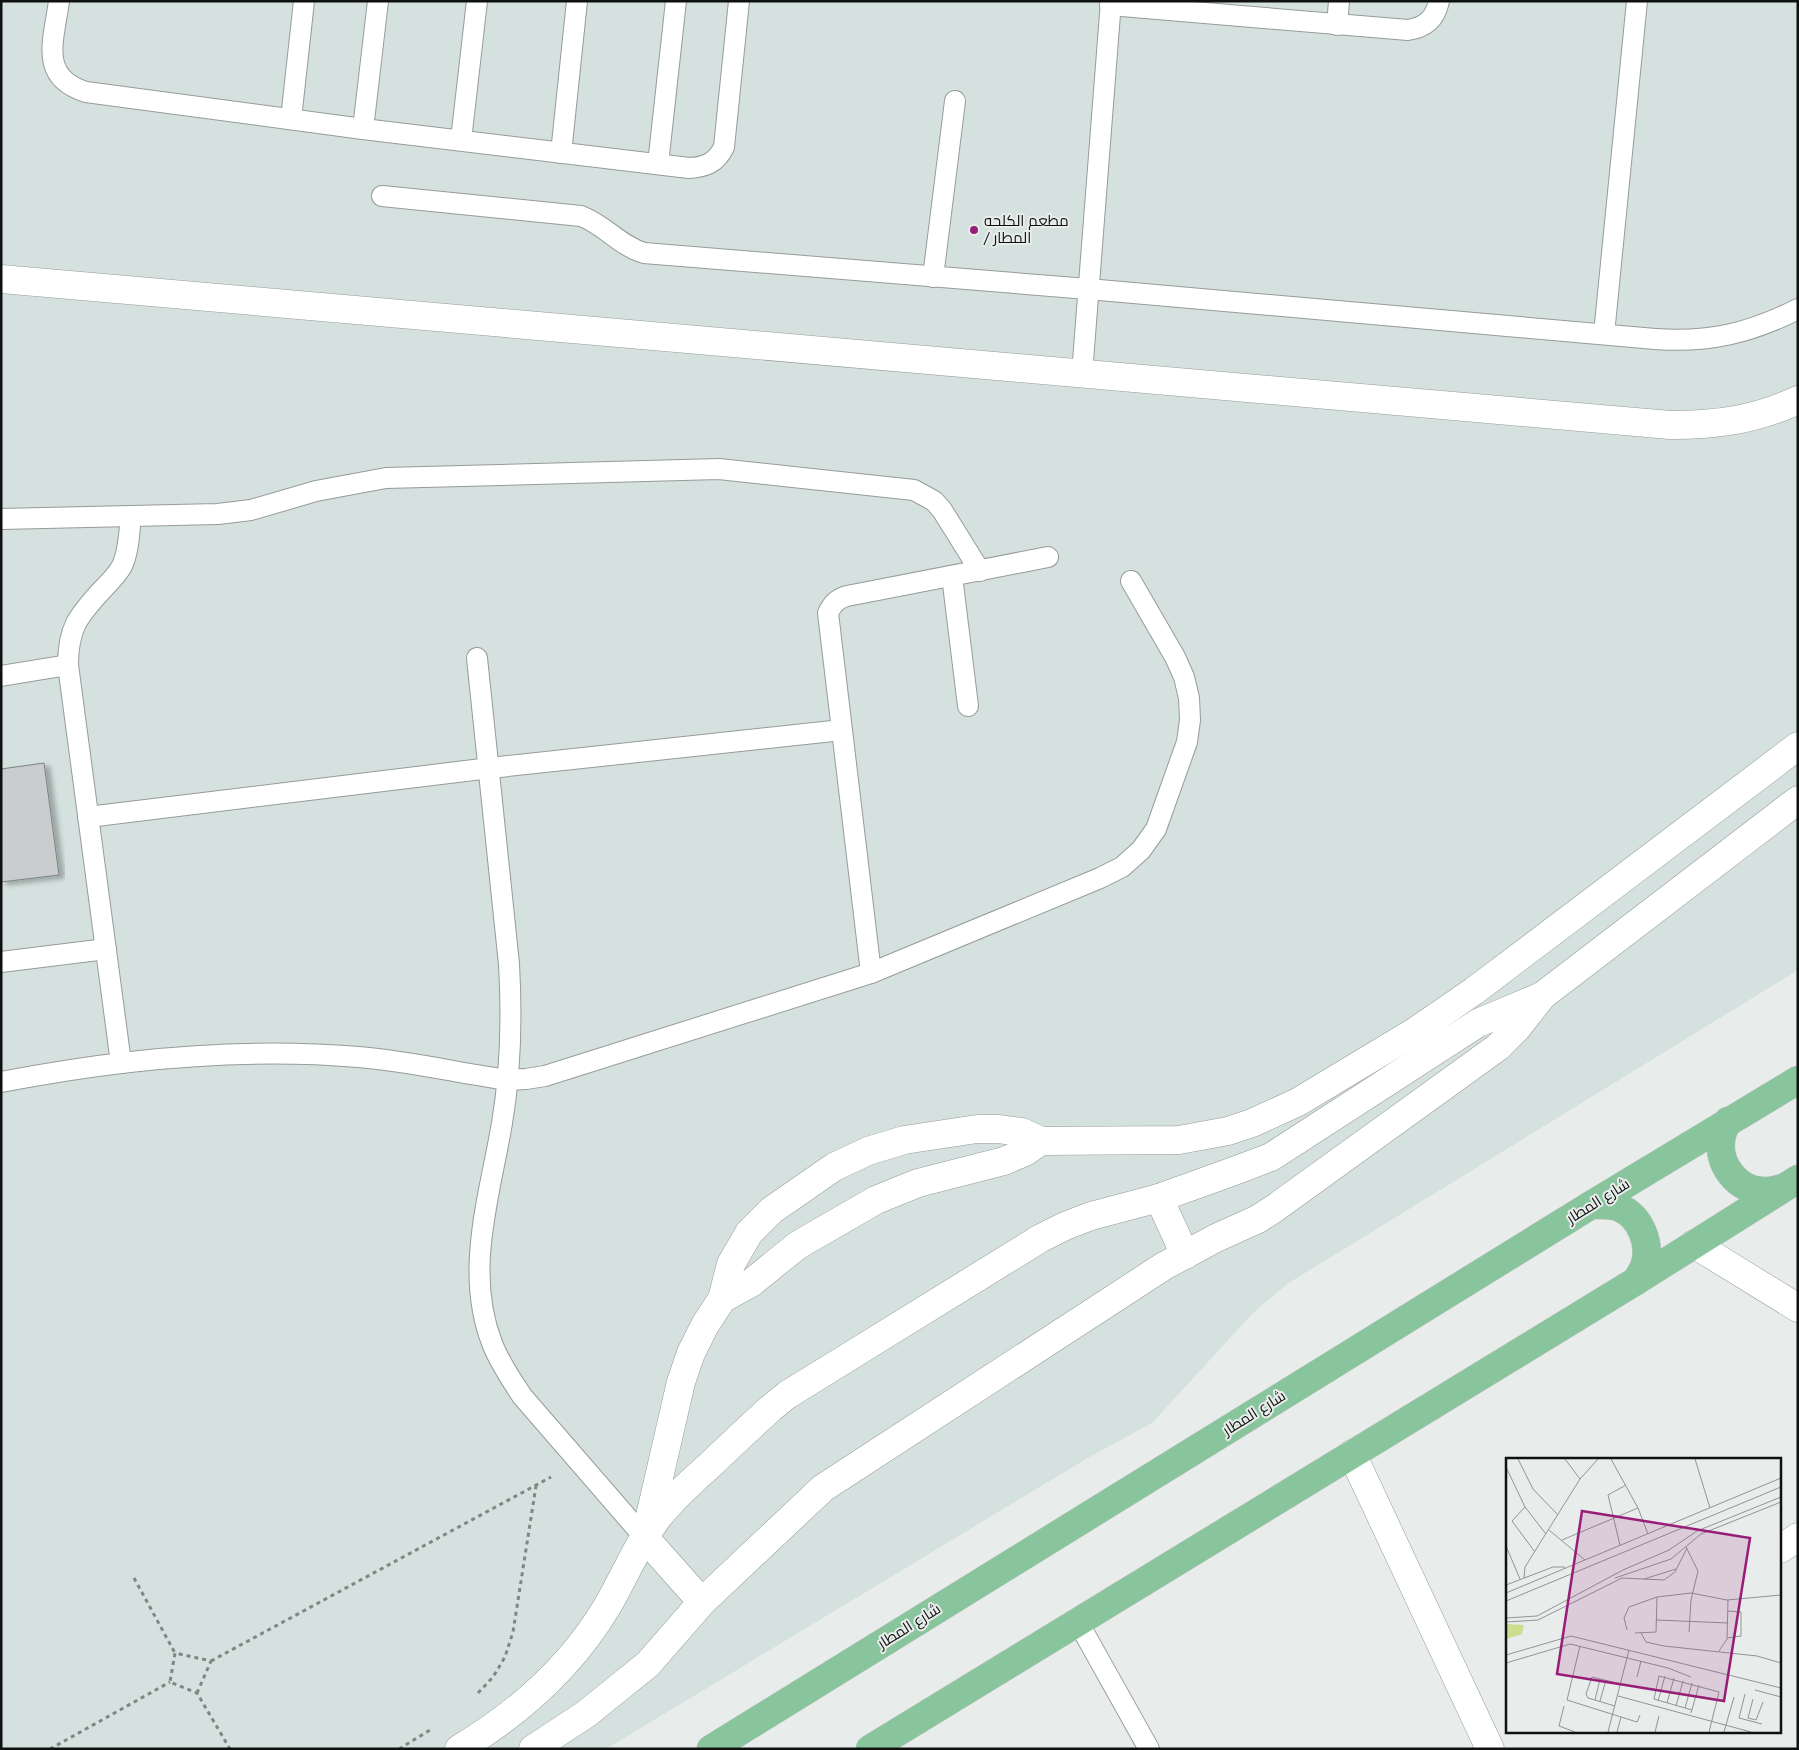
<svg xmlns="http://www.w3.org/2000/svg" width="1799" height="1750" font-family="'PT Sans',Cairo,sans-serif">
<defs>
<filter id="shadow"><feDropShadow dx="5.5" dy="3" stdDeviation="2.5" flood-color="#0004"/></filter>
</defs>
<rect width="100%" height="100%" fill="#e8eceb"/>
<path fill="#d4e1de" d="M 1,1 L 1798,1 L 1798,970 L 1287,1284 L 1253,1313 L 1152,1423 L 1091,1456 L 606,1749 L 1,1749 Z"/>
<path fill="#c9cdce" stroke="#7e8283" filter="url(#shadow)" d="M 44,763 L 59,875 L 1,882 L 1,769 Z"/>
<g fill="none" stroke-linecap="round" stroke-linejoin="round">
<g stroke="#979b9a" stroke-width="22">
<g id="lane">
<path d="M 59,1 C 54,40 38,77 86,92 L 363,129 L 689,168 C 706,167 716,163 724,147 L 739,1"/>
<path d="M 1110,5 L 1408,30 C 1426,27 1435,19 1439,1"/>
<path d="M 1337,25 L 1339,1"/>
<path d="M 291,119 L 304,1"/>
<path d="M 363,129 L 378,1"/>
<path d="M 461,140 L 477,1"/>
<path d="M 561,153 L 577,1"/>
<path d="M 658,164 L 676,1"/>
<path d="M 382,196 L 581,216 C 605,225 620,246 644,253 L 1088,289 L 1655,339 C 1709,343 1750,333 1798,309"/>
<path d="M 933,277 L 955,101"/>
<path d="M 1604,334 L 1637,1"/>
<path d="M 1082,374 L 1111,1"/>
<path d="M 1,519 L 218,514 L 251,510 L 316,491 L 386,478 L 719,469 L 914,490 L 934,501 L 942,510 L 980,571"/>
<path d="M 952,576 L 968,706"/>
<path d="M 477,658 L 509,964 C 512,1017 511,1070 502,1123 C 490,1195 464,1271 492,1343 C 499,1362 511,1379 522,1396 L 645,1538"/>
<path d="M 1,676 L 68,665"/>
<path d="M 88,817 L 490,768 L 842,730"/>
<path d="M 1,962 L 106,949"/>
<path d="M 871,973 L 828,613 C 833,603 837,599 847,596 L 1048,557"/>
<path d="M 121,1063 L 68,665 C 68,628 78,616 102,590 C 109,583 117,575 122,566 C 129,551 129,533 131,516"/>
<path d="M 1,1082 C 119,1059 239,1047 358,1057 C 409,1061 458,1073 508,1080 L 526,1079 L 545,1076 L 871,973 L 1100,878 L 1122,867 L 1141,850 L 1156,829 L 1187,742 L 1190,720 L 1189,698 L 1184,677 L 1175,657 L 1131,581"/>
<path d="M 1078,1622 L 1149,1749"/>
</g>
</g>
<g stroke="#979b9a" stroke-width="29">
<g id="street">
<path d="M 1,279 L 1670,425 C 1717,425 1755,420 1798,400"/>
<path d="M 1159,1198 L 1185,1255"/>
<path d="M 1694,1244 L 1798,1308"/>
<path d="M 722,1299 L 751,1283 L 798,1245 L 876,1200 L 918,1183 L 1004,1161 L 1025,1152 L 1041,1141"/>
<path d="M 1352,1454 L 1490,1749"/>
<path d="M 1780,1549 L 1798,1537"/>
<path d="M 702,1602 L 645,1538 L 681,1382 L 691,1353 L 705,1325 L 722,1299 L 731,1264 L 749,1233 L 772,1210 L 834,1167 L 868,1151 L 904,1140 L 977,1129 L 998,1129 L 1022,1132 L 1041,1141 L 1179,1140 L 1228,1131 L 1252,1123 L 1298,1102 L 1416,1031 L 1474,991 L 1798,746"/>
<path d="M 459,1749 C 519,1713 572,1666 608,1605 C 625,1576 638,1543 659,1516 C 674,1497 692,1481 710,1465 C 730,1446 750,1427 771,1408 L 787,1395 L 1041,1238 L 1065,1226 L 1091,1216 L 1159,1198 L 1234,1171 L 1271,1157 L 1478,1023 L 1542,996"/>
<path d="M 533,1749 L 586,1714 L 648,1664 L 702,1602 L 823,1488 L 1164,1266 L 1216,1238 L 1258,1219 L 1275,1208 L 1498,1047 L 1517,1028 L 1542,996 L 1798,800"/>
</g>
</g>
<g stroke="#c5c6c6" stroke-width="29">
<g id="primary">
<path d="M 1728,1121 C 1726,1125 1723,1130 1722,1135 C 1715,1163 1738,1193 1767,1191 C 1772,1191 1778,1189 1783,1188"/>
<path d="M 1591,1205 C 1600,1205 1609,1204 1618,1207 C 1641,1216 1652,1245 1644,1267 C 1642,1272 1639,1276 1636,1281"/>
<path d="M 711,1749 L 1591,1205 L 1798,1080"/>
<path d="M 870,1749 L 1636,1281 L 1798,1179"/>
</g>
</g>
<g stroke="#828584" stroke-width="3" stroke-dasharray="4 4" stroke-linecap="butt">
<path d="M 134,1578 L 175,1653"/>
<path d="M 211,1661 L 551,1477"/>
<path d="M 197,1693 L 211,1661 L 175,1653 L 170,1682 L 197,1693 L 230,1749"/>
<path d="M 478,1693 L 493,1677 L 505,1657 L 513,1632 L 536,1486"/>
<path d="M 50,1749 L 170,1682"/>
<path d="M 399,1749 L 430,1730"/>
</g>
<use href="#lane" stroke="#fff" stroke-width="20"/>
<use href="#street" stroke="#fff" stroke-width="28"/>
<use href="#primary" stroke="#88c59c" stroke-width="28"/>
</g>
<circle fill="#971d77" stroke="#e8eceb" stroke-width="2" cx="974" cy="230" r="5"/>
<g text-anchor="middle" stroke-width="4" stroke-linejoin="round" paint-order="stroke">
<g font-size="15" fill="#0f1010" stroke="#e8eceb" text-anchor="start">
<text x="984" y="226">مطعم الكلحه<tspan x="984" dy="17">/ المطار</tspan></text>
</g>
<g font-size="15" fill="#0f1010" stroke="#e8eceb">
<text transform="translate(1598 1201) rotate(-32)" y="5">شارع المطار</text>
<text transform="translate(1254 1413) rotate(-32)" y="5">شارع المطار</text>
<text transform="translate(909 1626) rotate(-32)" y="5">شارع المطار</text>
</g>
</g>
<g transform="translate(1506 1458)">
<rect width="275" height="275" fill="#e8eceb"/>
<path d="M 0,166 L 18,167 L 16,176 L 0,181 Z" fill="#ccde8e"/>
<path fill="none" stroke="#919493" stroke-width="1" d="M 12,1 L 27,31 L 52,57M 59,1 L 74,21M 105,1 L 132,50 L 142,76M 189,1 L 204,50M 0,9 L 19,49 L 40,76M 19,49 L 6,63 L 29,94M 43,72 L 79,102M 56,82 L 132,50M 114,87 L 102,37 L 120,27M 0,88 L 14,121M 180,89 L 192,113 L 185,142 L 183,174M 18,120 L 19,109 L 74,21 L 92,1M 109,120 L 165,101 L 195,76 L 275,44M 138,121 L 170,111M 0,127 L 47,109 L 59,109M 0,135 L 275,20M 0,143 L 275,29M 0,160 L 31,158 L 117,112 L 163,92 L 191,73 L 275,39M 150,162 L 222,165M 0,164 L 32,162 L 116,120 L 158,122 L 169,114 L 181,90M 121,172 L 118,160 L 123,149 L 151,139 L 185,135 L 221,142 L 275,137M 129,175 L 150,174 L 151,139M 135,175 L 140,184 L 158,188 L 251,198 L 275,205M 221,180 L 235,178 L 235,154 L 222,153M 74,188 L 61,242 L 131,264 L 134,257M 213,193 L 221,181 L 222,142M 0,197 L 65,178 L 275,230M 0,205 L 64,186 L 162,210 L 185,219M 131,219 L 135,203M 249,232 L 275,239M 239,236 L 233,260 L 256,266M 112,238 L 245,274M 247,241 L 242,260 L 250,262 L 257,244M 89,242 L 94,221M 94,243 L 100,222M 152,243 L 159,218M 161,245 L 168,220M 58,248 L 53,268 L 69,274M 109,248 L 82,240 L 80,236 L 86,219 L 115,226M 170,248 L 177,223M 179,250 L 186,225M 186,252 L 148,241 L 153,218 L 213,234 L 203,274M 185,255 L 193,227M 102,274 L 123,192M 111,274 L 115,259M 149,274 L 153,258M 218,274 L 228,239"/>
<path fill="#971d77" fill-opacity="0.15" stroke="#971d77" stroke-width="2.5" d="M 76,53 L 244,80 L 218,243 L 51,216 Z"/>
<rect width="275" height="275" fill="none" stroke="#0f1010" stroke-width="2.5"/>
</g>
<rect width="1799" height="1750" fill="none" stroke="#0f1010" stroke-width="5"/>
</svg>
